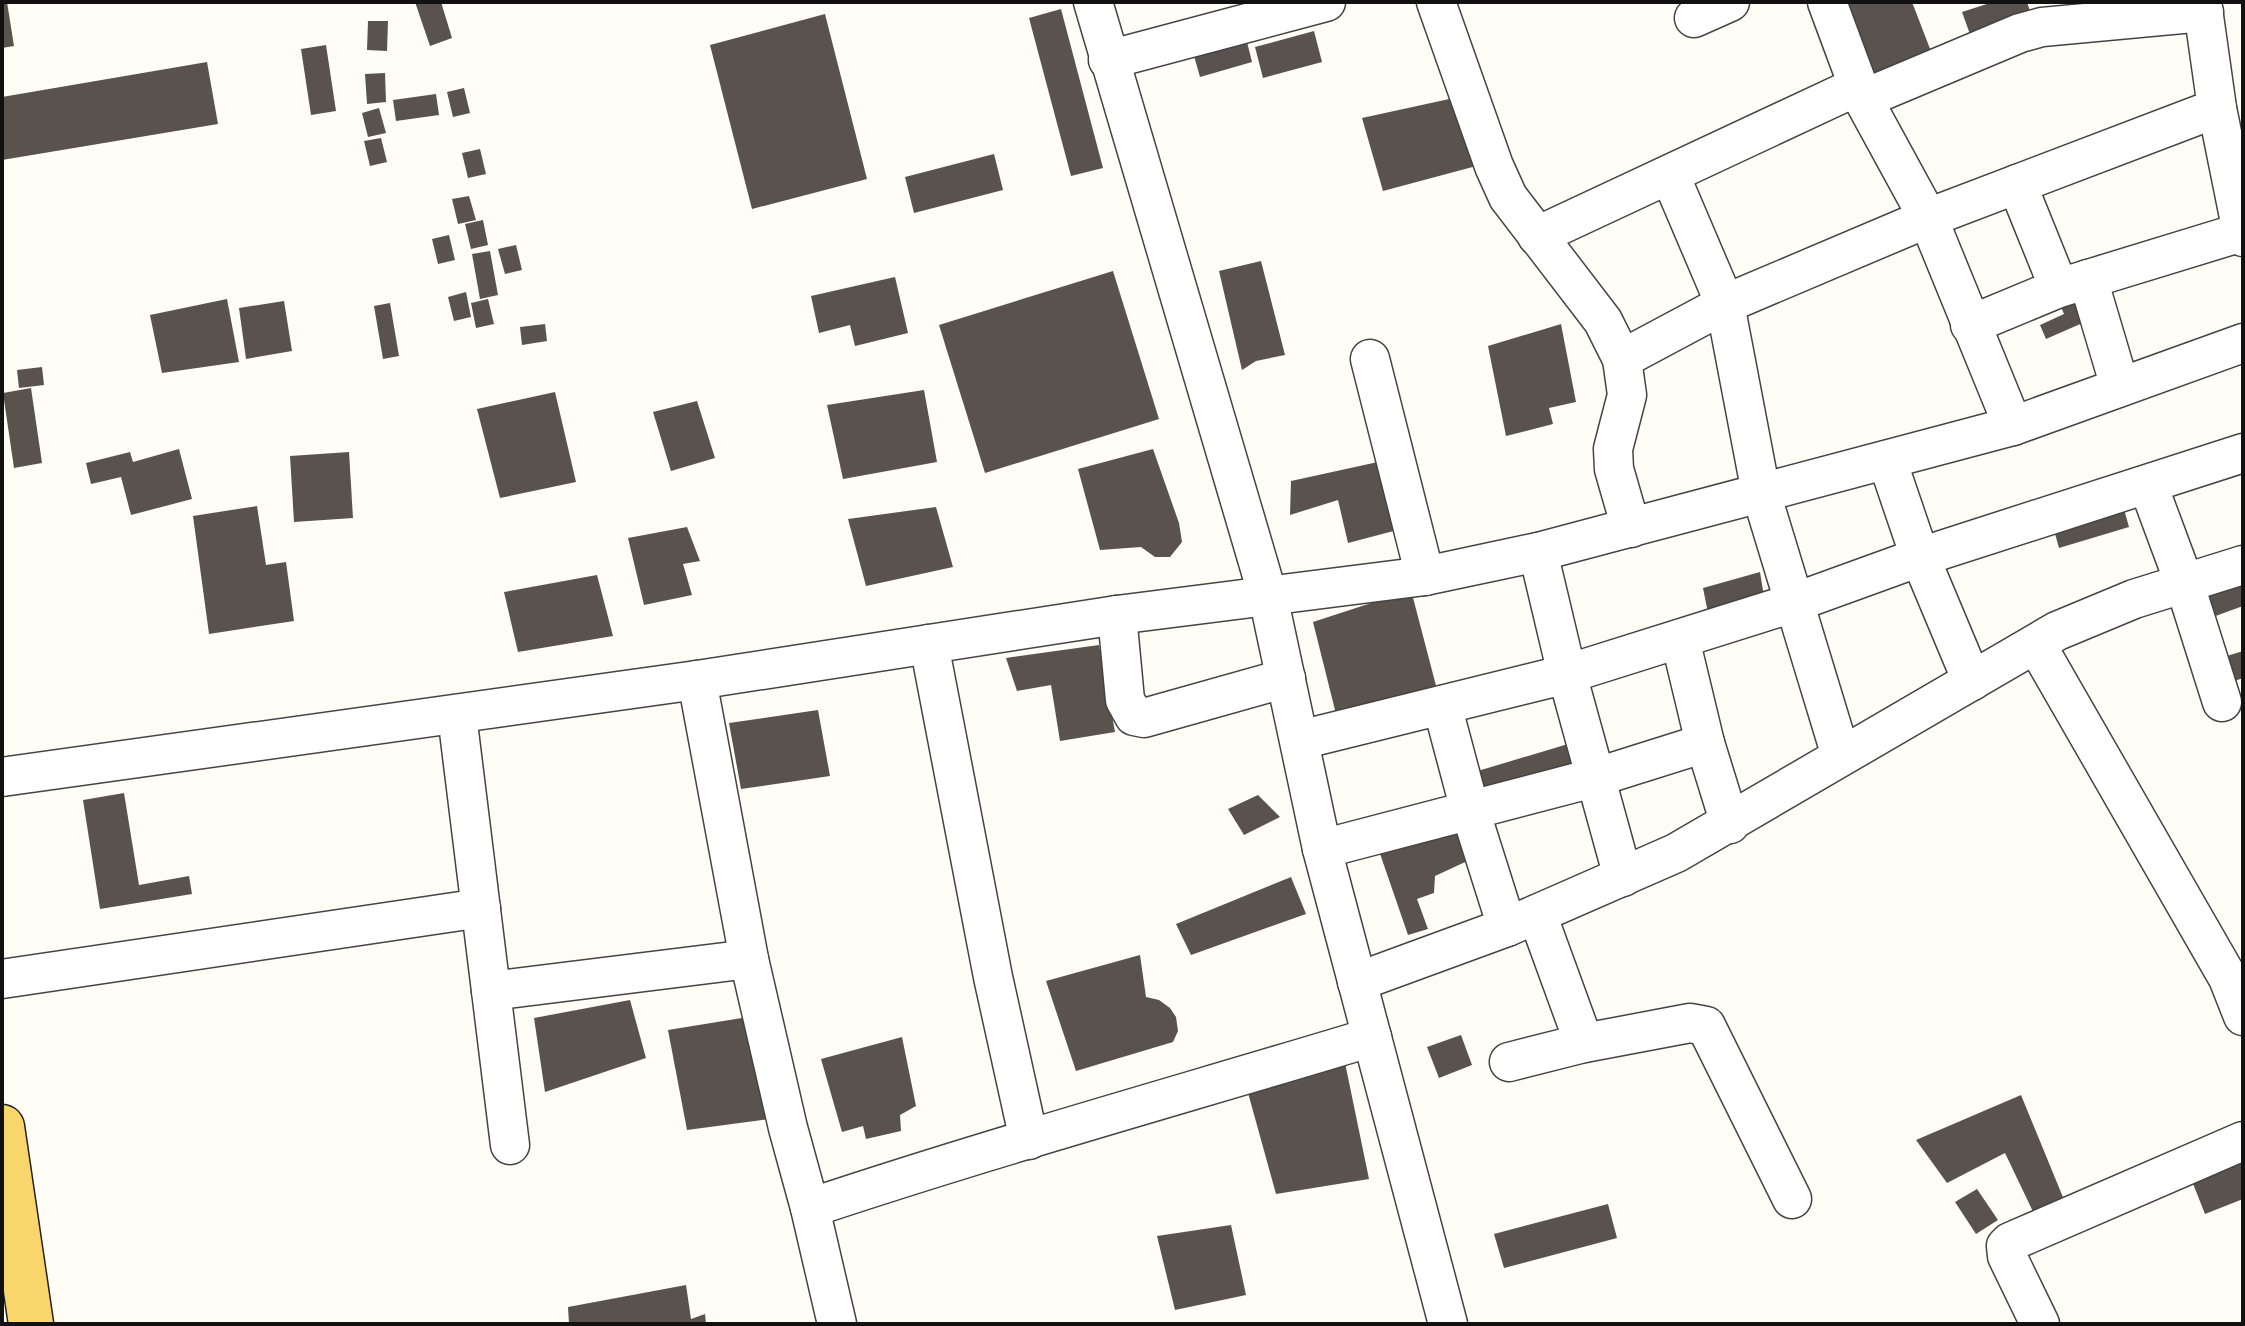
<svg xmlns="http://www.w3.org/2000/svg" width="2245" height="1326" font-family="'Noto Serif',serif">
<rect width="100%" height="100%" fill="#fffdf5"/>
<g fill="#5a524d">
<path d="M 2,2 L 7,2 L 14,46 L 2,48 Z"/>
<path d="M 415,2 L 441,2 L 452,38 L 430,46 Z"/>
<path d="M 1852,2 L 1912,2 L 1932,54 L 1875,76 L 1848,4 Z"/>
<path d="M 1993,2 L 2027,2 L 2032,17 L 1971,37 L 1962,12 Z"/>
<path d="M 1061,9 L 1103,168 L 1071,176 L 1029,18 Z"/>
<path d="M 825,14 L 867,179 L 752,209 L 710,45 Z"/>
<path d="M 368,21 L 388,21 L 387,51 L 367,50 Z"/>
<path d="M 1314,31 L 1322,62 L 1263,78 L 1255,47 Z"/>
<path d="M 1245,34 L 1252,62 L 1200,77 L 1192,49 Z"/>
<path d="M 326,45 L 336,111 L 311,115 L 301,49 Z"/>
<path d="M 207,62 L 218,124 L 2,160 L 2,97 Z"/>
<path d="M 385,73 L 386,102 L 367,104 L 365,74 Z"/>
<path d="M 464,88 L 470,113 L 453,117 L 447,92 Z"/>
<path d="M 436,94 L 439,115 L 396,121 L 393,100 Z"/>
<path d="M 1463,96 L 1480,165 L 1383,191 L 1362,118 Z"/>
<path d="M 379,108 L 386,133 L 368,137 L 362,113 Z"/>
<path d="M 381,138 L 387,162 L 370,166 L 364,141 Z"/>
<path d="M 480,149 L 486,174 L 468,178 L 462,153 Z"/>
<path d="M 994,154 L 1003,190 L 914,213 L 905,177 Z"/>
<path d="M 469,196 L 476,220 L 458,224 L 452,199 Z"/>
<path d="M 483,220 L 488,245 L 471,249 L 465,224 Z"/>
<path d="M 449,235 L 455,260 L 438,264 L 432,239 Z"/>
<path d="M 516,245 L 522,270 L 505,274 L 498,249 Z"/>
<path d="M 490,251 L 498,295 L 480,299 L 472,254 Z"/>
<path d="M 1261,261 L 1285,355 L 1256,361 L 1242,370 L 1219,271 Z"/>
<path d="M 1113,271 L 1159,419 L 985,473 L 939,325 Z"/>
<path d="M 895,277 L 908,333 L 855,346 L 850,325 L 819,333 L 811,296 Z"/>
<path d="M 2082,290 L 2094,318 L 2046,339 L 2040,325 L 2064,314 L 2058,300 Z"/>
<path d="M 466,292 L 471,317 L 454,321 L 448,297 Z"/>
<path d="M 227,299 L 239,362 L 162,373 L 150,315 Z"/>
<path d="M 488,299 L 494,324 L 476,328 L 471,303 Z"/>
<path d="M 284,301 L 292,351 L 246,359 L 239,308 Z"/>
<path d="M 390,303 L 399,356 L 383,359 L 374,306 Z"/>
<path d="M 545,324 L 547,341 L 522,345 L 520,327 Z"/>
<path d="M 1561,324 L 1576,402 L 1549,408 L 1553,424 L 1506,436 L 1488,346 Z"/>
<path d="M 42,367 L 44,385 L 19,388 L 17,370 Z"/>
<path d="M 31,388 L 42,463 L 14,468 L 3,393 Z"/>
<path d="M 924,390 L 937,462 L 843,479 L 827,405 Z"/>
<path d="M 555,392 L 576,482 L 500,498 L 477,409 Z"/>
<path d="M 697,401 L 715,458 L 671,471 L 653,412 Z"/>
<path d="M 179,449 L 192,499 L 131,515 L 121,477 L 91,484 L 86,463 L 130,452 L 133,462 Z"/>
<path d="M 1153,449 L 1179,523 L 1182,542 L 1170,557 L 1155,557 L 1141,547 L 1100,550 L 1078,469 Z"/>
<path d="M 349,452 L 353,518 L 294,522 L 290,456 Z"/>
<path d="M 1387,460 L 1405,528 L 1348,543 L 1338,500 L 1290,515 L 1291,481 Z"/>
<path d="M 2120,495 L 2129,527 L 2059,548 L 2050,516 Z"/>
<path d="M 257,506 L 266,565 L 286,562 L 294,621 L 209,634 L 193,516 Z"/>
<path d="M 936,507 L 953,567 L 866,586 L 848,519 Z"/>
<path d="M 687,527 L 700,561 L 683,564 L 692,595 L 644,605 L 628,538 Z"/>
<path d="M 1760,572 L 1765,603 L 1709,618 L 1703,588 Z"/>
<path d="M 597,575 L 613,636 L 518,652 L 504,592 Z"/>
<path d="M 2243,579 L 2243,606 L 2199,622 L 2191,598 Z"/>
<path d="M 1411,590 L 1440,701 L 1338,722 L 1313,622 Z"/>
<path d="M 1099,645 L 1115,732 L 1060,741 L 1051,685 L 1017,691 L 1006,658 Z"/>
<path d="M 2243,651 L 2243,678 L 2223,685 L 2214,660 Z"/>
<path d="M 818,710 L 830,776 L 741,789 L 729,723 Z"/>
<path d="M 1578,741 L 1586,776 L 1483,802 L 1471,773 Z"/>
<path d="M 124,793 L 139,885 L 189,876 L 192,894 L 100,909 L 83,800 Z"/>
<path d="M 1258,795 L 1280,817 L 1244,835 L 1228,809 Z"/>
<path d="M 1467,814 L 1476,857 L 1435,876 L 1434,893 L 1417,899 L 1428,929 L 1408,935 L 1377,845 Z"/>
<path d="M 1291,877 L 1306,914 L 1191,955 L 1176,924 Z"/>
<path d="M 1140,955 L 1146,997 L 1159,1000 L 1170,1008 L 1176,1017 L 1178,1031 L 1173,1042 L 1076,1071 L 1046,981 Z"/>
<path d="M 630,1000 L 646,1058 L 545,1092 L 534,1018 Z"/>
<path d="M 748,1017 L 778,1118 L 687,1130 L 668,1030 Z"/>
<path d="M 1461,1035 L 1472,1065 L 1439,1078 L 1427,1047 Z"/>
<path d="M 902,1037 L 916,1106 L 900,1115 L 901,1131 L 866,1139 L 863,1126 L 842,1132 L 821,1059 Z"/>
<path d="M 1344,1058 L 1369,1179 L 1276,1194 L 1245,1082 Z"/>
<path d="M 2021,1095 L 2067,1207 L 2037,1220 L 2005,1153 L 1947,1183 L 1916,1140 Z"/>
<path d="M 2243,1149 L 2243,1199 L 2205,1214 L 2188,1171 Z"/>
<path d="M 1977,1189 L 1998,1220 L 1976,1234 L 1955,1202 Z"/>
<path d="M 1608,1204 L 1617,1238 L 1504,1268 L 1494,1234 Z"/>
<path d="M 1231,1225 L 1246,1295 L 1175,1310 L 1157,1236 Z"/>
<path d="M 686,1285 L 691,1319 L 705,1314 L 706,1324 L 569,1324 L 568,1307 Z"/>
</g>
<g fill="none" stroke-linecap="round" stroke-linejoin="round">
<g stroke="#444" stroke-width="41">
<g id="minor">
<path d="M 1093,2 L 1268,596 L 1322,849 L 1448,1324"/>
<path d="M 1436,2 L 1494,166 L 1508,197 L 1603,321 L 1622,359 L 1627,395 L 1613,449 L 1614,469 L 1631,528"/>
<path d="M 1827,2 L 1863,99 L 1928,218 L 2013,426"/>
<path d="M 2202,2 L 2217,108 L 2243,237"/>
<path d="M 1694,18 L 1730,2"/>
<path d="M 1108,60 L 1326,2"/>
<path d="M 1863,99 L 2020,33 L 2042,27 L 2204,12"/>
<path d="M 1670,175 L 1725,304 L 1761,493 L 1841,756"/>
<path d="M 2017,184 L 2059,288"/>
<path d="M 1537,236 L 1858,86"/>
<path d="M 2088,279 L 2120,387"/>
<path d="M 1970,325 L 2059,288 L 2242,232"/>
<path d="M 1370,359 L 1425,576"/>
<path d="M 1622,359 L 1725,304 L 1928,218 L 2217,108"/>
<path d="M 1887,460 L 1920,557 L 1972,681"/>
<path d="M 2148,485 L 2184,582 L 2222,702"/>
<path d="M 1538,552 L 1567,674 L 1623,877"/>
<path d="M 1117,615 L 1125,700 L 1134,716 L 1144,718 L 1286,678"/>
<path d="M 1680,639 L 1705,743 L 1730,824"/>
<path d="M 929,644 L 993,977 L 1029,1140"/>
<path d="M 2036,644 L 2228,978 L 2243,1016"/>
<path d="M 697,680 L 749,959 L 788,1128 L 810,1208 L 837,1324"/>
<path d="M 1442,705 L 1470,810 L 1507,927"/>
<path d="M 457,715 L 510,1145"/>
<path d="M 1300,740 L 1567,674 L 1793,603 L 1920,557 L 2243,453"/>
<path d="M 2,777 L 697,680 L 1117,615 L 1425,576 L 1538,552 L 2013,426 L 2243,343"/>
<path d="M 1322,849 L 1597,777 L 1705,743"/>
<path d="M 1537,914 L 1584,1043"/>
<path d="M 2,979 L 481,908"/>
<path d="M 1357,982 L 1507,927 L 1676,853 L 2057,631 L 2134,599 L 2243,565"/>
<path d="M 491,991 L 749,959"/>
<path d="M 1509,1062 L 1584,1043 L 1690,1023 L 1706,1026 L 1792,1199"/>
<path d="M 810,1208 C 996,1146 1184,1094 1372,1037"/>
<path d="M 2040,1324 L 2007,1256 L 2006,1246 L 2010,1242 L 2243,1141"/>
</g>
</g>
<g stroke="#222" stroke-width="47">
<path id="major" d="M 2,1127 L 31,1324"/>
</g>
<use href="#minor" stroke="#fff" stroke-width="38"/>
<use href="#major" stroke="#f9d66b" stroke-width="44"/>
</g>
<rect width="2245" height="1326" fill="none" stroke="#111111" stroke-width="8"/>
</svg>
